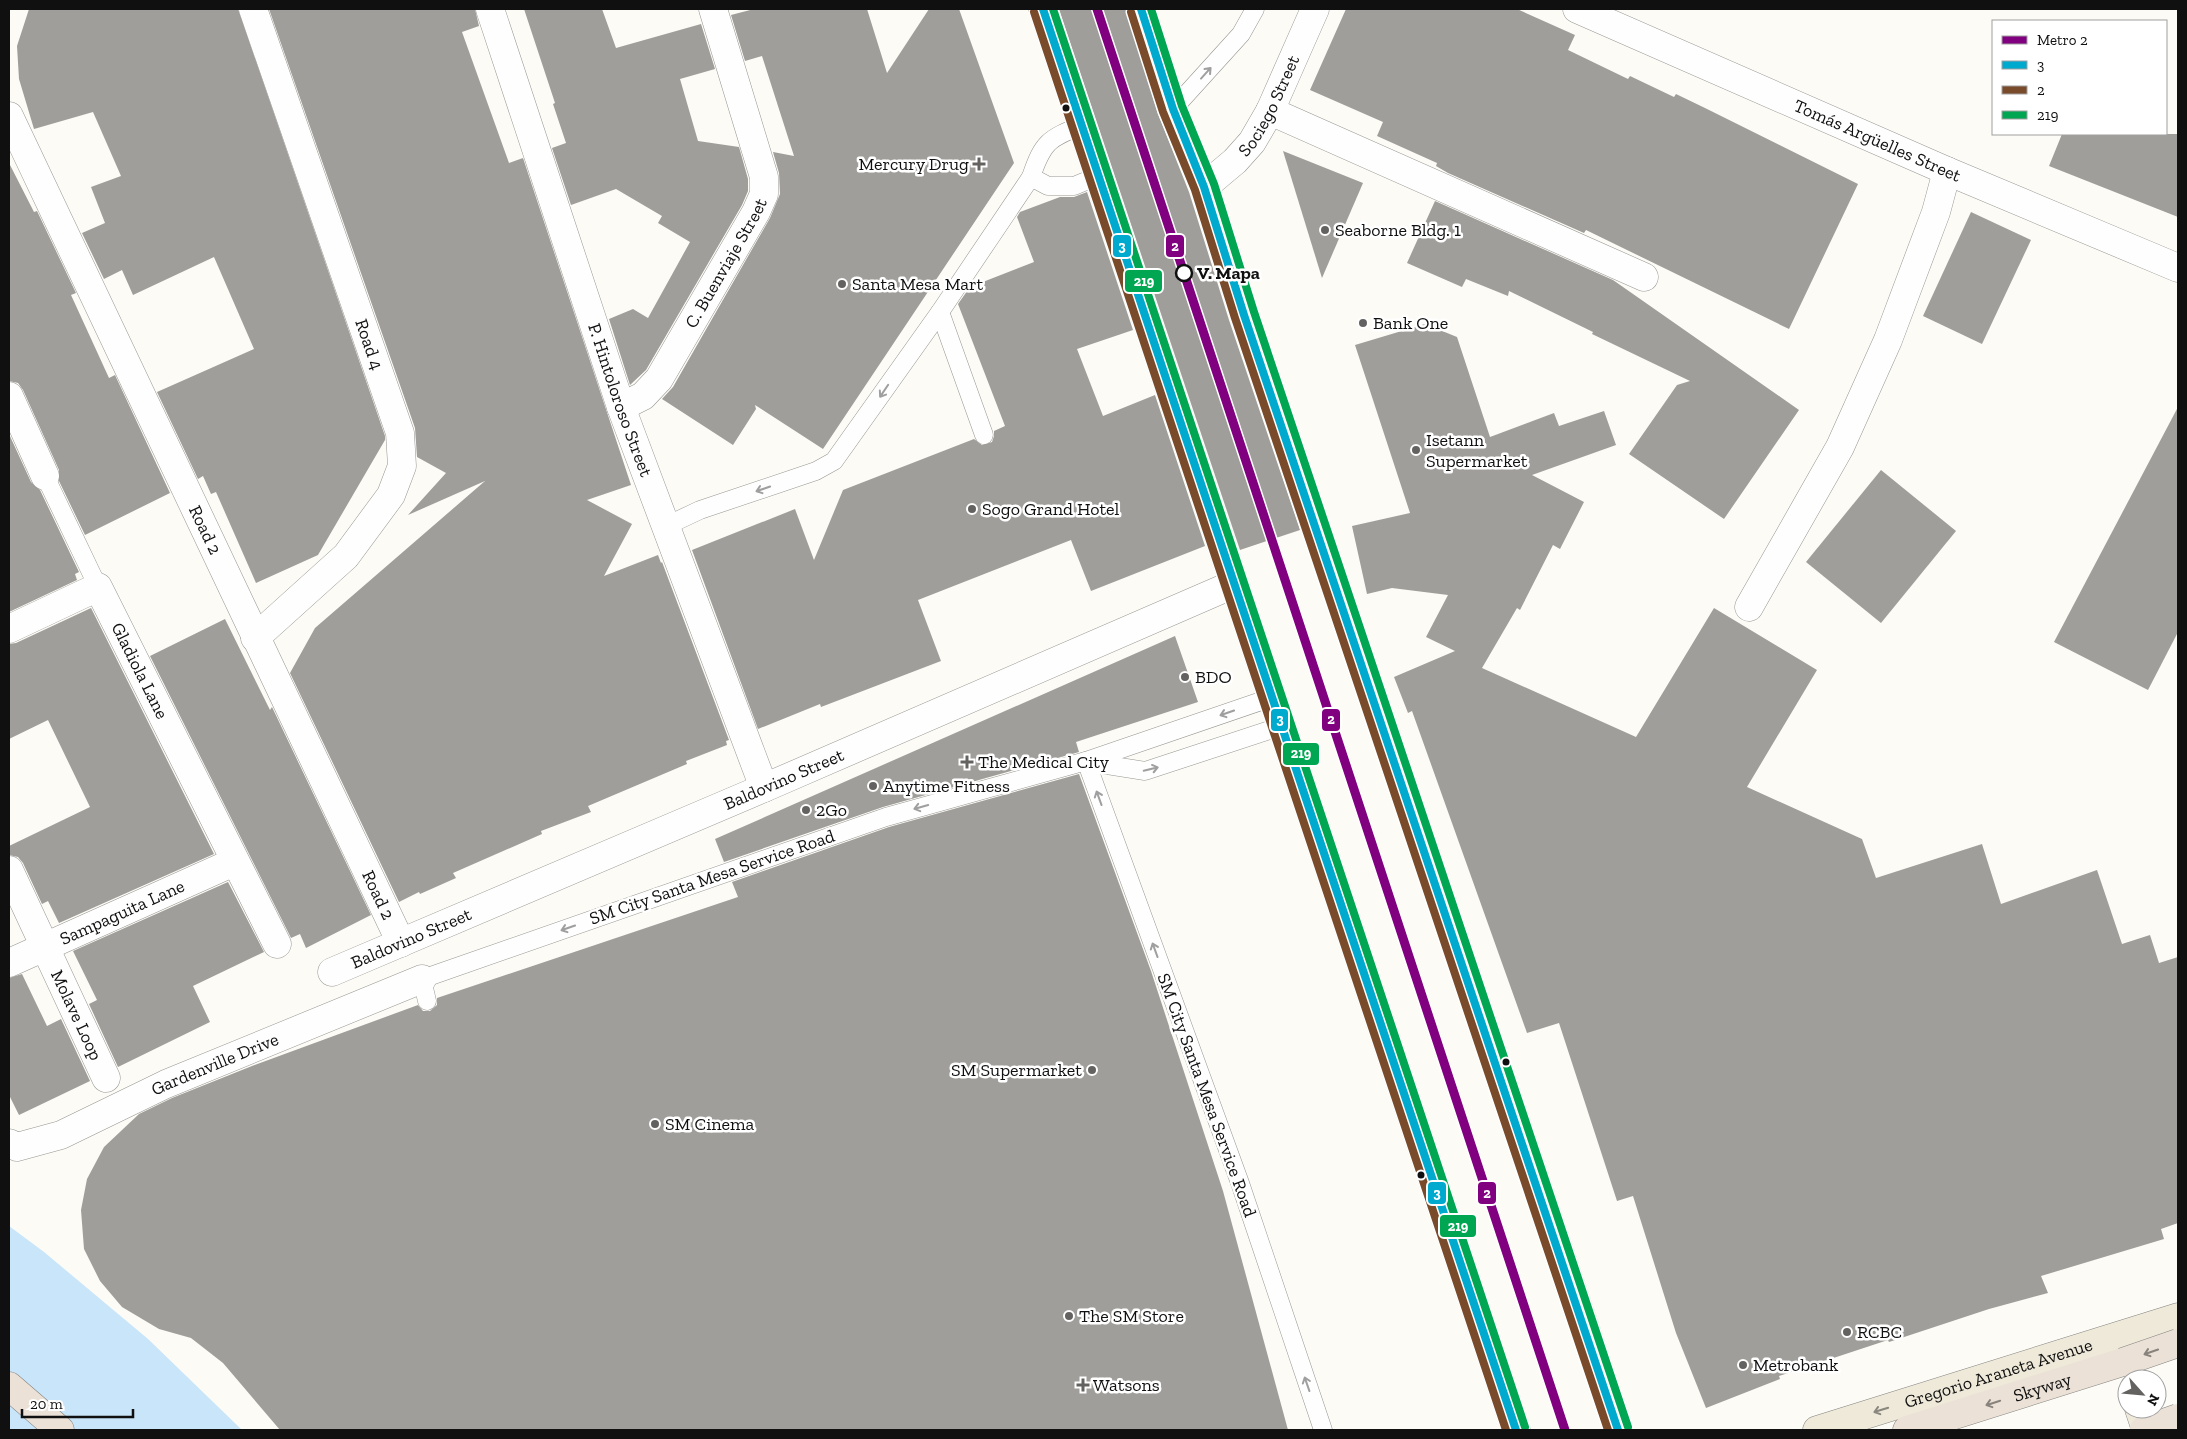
<svg xmlns="http://www.w3.org/2000/svg" width="2187" height="1439" font-family="'Zilla Slab',serif">
<rect width="100%" height="100%" fill="#fcfbf5"/>
<path fill="#c8e5f9" d="M 9,1226 L 44,1252 L 148,1339 L 242,1430 L 9,1430 Z"/>
<g fill="#a09e9a">
<path d="M 29,9 L 238,9 L 385,436 L 385,440 L 318,555 L 256,583 L 216,492 L 211,494 L 203,476 L 198,479 L 157,392 L 254,349 L 214,257 L 133,295 L 122,270 L 104,279 L 82,233 L 105,223 L 91,187 L 121,176 L 93,112 L 34,129 L 19,79 L 17,46 Z"/>
<path d="M 269,9 L 475,9 L 479,26 L 462,32 L 509,163 L 523,158 L 631,485 L 587,500 L 632,524 L 604,576 L 658,555 L 661,563 L 662,562 L 729,740 L 726,741 L 727,745 L 686,761 L 687,764 L 588,806 L 591,812 L 541,831 L 542,834 L 453,873 L 456,878 L 420,894 L 419,892 L 399,902 L 290,673 L 315,628 L 485,481 L 408,515 L 446,473 L 417,457 L 415,428 Z"/>
<path d="M 524,9 L 602,9 L 616,48 L 701,24 L 715,69 L 680,79 L 698,141 L 739,147 L 748,179 L 748,191 L 742,205 L 646,370 L 630,385 L 609,319 L 633,309 L 648,318 L 690,242 L 658,223 L 662,216 L 616,189 L 571,205 L 552,148 L 566,143 L 553,104 L 555,103 Z"/>
<path d="M 754,9 L 867,9 L 887,73 L 929,9 L 959,9 L 1014,163 L 823,449 L 755,405 L 756,409 L 733,445 L 662,399 L 673,387 L 770,218 L 780,194 L 779,173 L 773,152 L 794,156 L 762,56 L 745,61 L 731,15 Z"/>
<path d="M 1059,9 L 1126,9 L 1158,114 L 1189,192 L 1229,320 L 1300,530 L 1240,550 Z"/>
<path d="M 1346,9 L 1517,9 L 1575,35 L 1568,50 L 1628,79 L 1630,76 L 1674,97 L 1676,94 L 1705,108 L 1858,184 L 1789,329 L 1586,230 L 1584,233 L 1448,173 L 1436,166 L 1437,163 L 1377,136 L 1383,122 L 1310,90 Z"/>
<path d="M 2062,134 L 2178,134 L 2178,217 L 2049,166 Z"/>
<path d="M 1283,151 L 1363,183 L 1322,278 Z"/>
<path d="M 9,163 L 34,212 L 37,211 L 76,293 L 71,295 L 109,378 L 115,375 L 170,493 L 85,535 L 59,481 L 59,470 L 23,390 L 18,383 L 9,381 Z"/>
<path d="M 1087,192 L 1133,330 L 1077,349 L 1103,416 L 1155,395 L 1205,546 L 1091,591 L 1071,540 L 918,600 L 941,661 L 821,707 L 820,704 L 758,729 L 692,550 L 795,509 L 814,560 L 843,490 L 974,439 L 982,445 L 992,442 L 994,436 L 994,431 L 1005,426 L 958,304 L 970,287 L 1034,262 L 1017,217 L 1020,212 L 1060,197 L 1074,197 Z"/>
<path d="M 1435,201 L 1613,280 L 1799,410 L 1724,519 L 1629,454 L 1677,385 L 1690,381 L 1592,334 L 1593,332 L 1509,291 L 1508,296 L 1466,279 L 1462,287 L 1407,263 Z"/>
<path d="M 1971,212 L 2031,240 L 1982,344 L 1923,316 Z"/>
<path d="M 1425,324 L 1457,337 L 1490,437 L 1554,413 L 1559,426 L 1604,411 L 1616,445 L 1532,475 L 1584,502 L 1560,549 L 1553,545 L 1520,610 L 1517,608 L 1482,668 L 1636,737 L 1714,608 L 1817,670 L 1747,787 L 1862,839 L 1876,878 L 1982,844 L 2001,904 L 2097,870 L 2122,944 L 2150,935 L 2159,963 L 2178,957 L 2178,1223 L 2161,1229 L 2164,1239 L 2041,1276 L 2048,1293 L 1989,1309 L 1889,1342 L 1888,1340 L 1779,1376 L 1780,1379 L 1706,1408 L 1676,1333 L 1633,1196 L 1617,1201 L 1559,1023 L 1527,1033 L 1412,711 L 1408,713 L 1394,677 L 1455,651 L 1426,637 L 1448,595 L 1392,588 L 1367,594 L 1352,526 L 1410,513 L 1355,345 Z"/>
<path d="M 2178,407 L 2178,632 L 2148,690 L 2054,642 Z"/>
<path d="M 9,434 L 31,482 L 40,490 L 79,572 L 75,574 L 77,580 L 9,612 Z"/>
<path d="M 1881,470 L 1956,531 L 1881,623 L 1806,562 Z"/>
<path d="M 91,608 L 214,854 L 59,923 L 48,901 L 42,904 L 23,863 L 18,857 L 9,855 L 9,846 L 90,807 L 48,720 L 9,739 L 9,644 L 16,643 Z"/>
<path d="M 225,619 L 270,710 L 272,707 L 371,915 L 306,948 L 300,934 L 291,938 L 150,656 Z"/>
<path d="M 1175,636 L 1198,702 L 1076,742 L 1079,752 L 883,807 L 724,862 L 715,839 Z"/>
<path d="M 1079,774 L 1151,971 L 1223,1191 L 1288,1430 L 280,1430 L 223,1363 L 191,1338 L 159,1329 L 122,1307 L 100,1281 L 84,1249 L 81,1210 L 87,1179 L 104,1147 L 139,1114 L 172,1098 L 252,1066 L 418,1005 L 423,1011 L 430,1011 L 437,1005 L 437,998 L 738,897 L 732,882 L 889,827 Z"/>
<path d="M 228,882 L 264,952 L 193,986 L 210,1022 L 118,1067 L 89,1004 L 97,1000 L 73,951 Z"/>
<path d="M 22,974 L 47,1026 L 61,1019 L 90,1081 L 19,1115 L 9,1095 L 9,978 Z"/>
</g>
<g fill="none" stroke-linecap="round" stroke-linejoin="round">
<g stroke="#969693" stroke-width="19">
<g id="lane">
<path d="M 1173,109 L 1241,34 L 1255,9"/>
<path d="M 1031,177 L 1048,186 L 1074,186 L 1098,176"/>
<path d="M 940,312 L 984,435"/>
<path d="M 45,476 L 98,587"/>
<path d="M 666,526 L 700,510 L 816,471 L 834,461 L 940,312 L 1031,177 C 1043,142 1048,139 1082,125"/>
<path d="M 1086,761 L 1240,1183 L 1323,1430"/>
<path d="M 1088,762 L 1145,771 L 1282,726"/>
<path d="M 427,1001 L 422,979 L 886,817 L 1086,761 L 1273,697"/>
</g>
</g>
<g stroke="#969693" stroke-width="29">
<g id="street">
<path id="s1" d="M 253,9 L 400,433 L 402,466 L 391,495 L 346,556 L 255,638"/>
<path id="s2" d="M 490,9 L 621,407 L 764,788"/>
<path id="s3" d="M 1577,9 L 1947,171 L 2178,268"/>
<path d="M 1270,111 L 1644,277"/>
<path id="s4" d="M 9,116 L 401,943"/>
<path id="s5" d="M 1204,187 L 1235,161 L 1252,142 L 1270,111 L 1315,9"/>
<path d="M 9,396 L 45,476"/>
<path id="s6" d="M 621,407 L 643,396 L 659,379 L 756,212 L 764,194 L 764,177 L 713,9"/>
<path d="M 1749,607 L 1840,447 L 1888,340 L 1936,212 L 1947,171"/>
<path id="s7" d="M 9,629 L 98,587 L 277,944"/>
<path id="s8" d="M 9,870 L 106,1078"/>
<path id="s9" d="M 9,963 L 234,862"/>
<path id="s10" d="M 332,972 L 764,788 L 1234,584"/>
<path id="s11" d="M 9,1143 L 17,1147 L 61,1135 L 166,1084 L 422,979"/>
</g>
</g>
<g stroke="#848380" stroke-width="29">
<g id="primary">
<path d="M 1043,9 L 1516,1430"/>
<path d="M 1141,9 L 1173,109 L 1204,187 L 1244,315 L 1585,1328 L 1618,1430"/>
<path d="M 2139,1409 L 2146,1430"/>
<path id="s12" d="M 1817,1430 L 2178,1317"/>
</g>
</g>
<g stroke="#848380" stroke-width="29">
<g id="highway">
<path d="M 9,1386 L 60,1430"/>
<path id="s13" d="M 1907,1430 L 2123,1362"/>
</g>
</g>
<use href="#lane" stroke="#fffefe" stroke-width="18"/>
<use href="#street" stroke="#fffefe" stroke-width="28"/>
<use href="#primary" stroke="#eee9d9" stroke-width="28"/>
<use href="#highway" stroke="#ebe1d6" stroke-width="28"/>
<g stroke="#848380" stroke-width="29" stroke-linecap="butt">
<g id="highway-bridge">
<path d="M 2123,1362 L 2178,1343"/>
<path d="M 2144,1430 L 2178,1418"/>
</g>
</g>
<use href="#highway-bridge" stroke="#ebe1d6" stroke-width="28"/>
<g stroke="#fff" stroke-width="11">
<g id="bus-1">
<path d="M 1043,9 L 1516,1430"/>
<path d="M 1141,9 L 1173,109 L 1204,187 L 1244,315 L 1618,1430"/>
</g>
</g>
<g stroke="#fff" stroke-width="11">
<g id="bus-2">
<path d="M 1034,12 L 1506,1430"/>
<path d="M 1131,12 L 1163,112 L 1195,190 L 1235,318 L 1608,1430"/>
</g>
</g>
<g stroke="#fff" stroke-width="11">
<g id="bus-3">
<path d="M 1053,9 L 1525,1427"/>
<path d="M 1151,9 L 1182,106 L 1214,184 L 1254,312 L 1628,1427"/>
</g>
</g>
<use href="#bus-1" stroke="#00a9ce" stroke-width="8"/>
<use href="#bus-2" stroke="#7a4b2a" stroke-width="8"/>
<use href="#bus-3" stroke="#00a651" stroke-width="8"/>
<g stroke="#fff" stroke-width="12">
<path id="metro-1" d="M 1097,9 L 1565,1430"/>
</g>
<use href="#metro-1" stroke="#800080" stroke-width="9"/>
</g>
<defs><path id="oneway-shaft" d="M-6 0H5M1.5-3L5.5 0L1.5 3" fill="none" stroke-width="1.6" stroke-linecap="round" stroke-linejoin="round" transform="scale(1.25)"/></defs>
<g stroke="#9f9f9f">
<use href="#oneway-shaft" transform="translate(1206 73) rotate(-48)"/>
<use href="#oneway-shaft" transform="translate(884 391) rotate(124)"/>
<use href="#oneway-shaft" transform="translate(763 489) rotate(161)"/>
<use href="#oneway-shaft" transform="translate(1227 713) rotate(161)"/>
<use href="#oneway-shaft" transform="translate(1151 769) rotate(-13)"/>
<use href="#oneway-shaft" transform="translate(1099 798) rotate(-110)"/>
<use href="#oneway-shaft" transform="translate(921 807) rotate(164)"/>
<use href="#oneway-shaft" transform="translate(568 928) rotate(161)"/>
<use href="#oneway-shaft" transform="translate(1155 950) rotate(-110)"/>
<use href="#oneway-shaft" transform="translate(1307 1384) rotate(-109)"/>
</g>
<g stroke="#88837d">
<use href="#oneway-shaft" transform="translate(2151 1352) rotate(161)"/>
<use href="#oneway-shaft" transform="translate(1993 1403) rotate(162)"/>
</g>
<use stroke="#8a877f" href="#oneway-shaft" transform="translate(1881 1410) rotate(163)"/>
<g fill="#101010" stroke="#fff" stroke-width="2">
<circle cx="1066" cy="108" r="4.5"/>
<circle cx="1506" cy="1062" r="4.5"/>
<circle cx="1421" cy="1175" r="4.5"/>
</g>
<g fill="#636260" stroke="#fff" stroke-width="2">
<path d="M976.5 156.5h5v5h5v5h-5v5h-5v-5h-5v-5h5z"/>
<circle cx="1325" cy="230" r="5"/>
<circle cx="842" cy="284" r="5"/>
<circle cx="1363" cy="323" r="5"/>
<circle cx="1416" cy="450" r="5"/>
<circle cx="972" cy="509" r="5"/>
<circle cx="1185" cy="677" r="5"/>
<path d="M964.5 754.5h5v5h5v5h-5v5h-5v-5h-5v-5h5z"/>
<circle cx="873" cy="786" r="5"/>
<circle cx="806" cy="810" r="5"/>
<circle cx="1092" cy="1070" r="5"/>
<circle cx="655" cy="1124" r="5"/>
<circle cx="1069" cy="1316" r="5"/>
<circle cx="1847" cy="1332" r="5"/>
<circle cx="1743" cy="1365" r="5"/>
<path d="M1080.5 1377.5h5v5h5v5h-5v5h-5v-5h-5v-5h5z"/>
</g>
<circle fill="#fff" stroke="#101010" stroke-width="2.5" cx="1184" cy="273" r="8"/>
<g text-anchor="middle" stroke-width="5" stroke-linejoin="round" paint-order="stroke">
<g font-size="18" fill="#101010" stroke="#fff">
<text dy="6" stroke="none"><textPath href="#s5" startOffset="106">Sociego Street</textPath></text>
<text dy="6" stroke="none"><textPath href="#s3" startOffset="328">Tomás Argüelles Street</textPath></text>
<text dy="6" stroke="none"><textPath href="#s6" startOffset="182">C. Buenviaje Street</textPath></text>
<text dy="6" stroke="none"><textPath href="#s1" startOffset="355">Road 4</textPath></text>
<text dy="6" stroke="none"><textPath href="#s2" startOffset="412">P. Hintoloroso Street</textPath></text>
<text dy="6" stroke="none"><textPath href="#s4" startOffset="458">Road 2</textPath></text>
<text dy="6" stroke="none"><textPath href="#s7" startOffset="192">Gladiola Lane</textPath></text>
<text dy="6" stroke="none"><textPath href="#s10" startOffset="491">Baldovino Street</textPath></text>
<text transform="translate(712 877) rotate(-19)" y="6">SM City Santa Mesa Service Road</text>
<text dy="6" stroke="none"><textPath href="#s4" startOffset="862">Road 2</textPath></text>
<text dy="6" stroke="none"><textPath href="#s9" startOffset="124">Sampaguita Lane</textPath></text>
<text dy="6" stroke="none"><textPath href="#s10" startOffset="86">Baldovino Street</textPath></text>
<text dy="6" stroke="none"><textPath href="#s8" startOffset="160">Molave Loop</textPath></text>
<text dy="6" stroke="none"><textPath href="#s11" startOffset="224">Gardenville Drive</textPath></text>
<text transform="translate(1207 1095) rotate(70)" y="6">SM City Santa Mesa Service Road</text>
<text dy="6" stroke="none"><textPath href="#s12" startOffset="190">Gregorio Araneta Avenue</textPath></text>
<text dy="6" stroke="none"><textPath href="#s13" startOffset="142">Skyway</textPath></text>
</g>
<g font-size="18" fill="#101010" stroke="#fff" text-anchor="start">
<text x="969" y="170" text-anchor="end">Mercury Drug</text>
<text x="1335" y="236">Seaborne Bldg. 1</text>
<text x="852" y="290">Santa Mesa Mart</text>
<text x="1373" y="329">Bank One</text>
<text x="1426" y="446">Isetann<tspan x="1426" dy="21">Supermarket</tspan></text>
<text x="982" y="515">Sogo Grand Hotel</text>
<text x="1195" y="683">BDO</text>
<text x="978" y="768">The Medical City</text>
<text x="883" y="792">Anytime Fitness</text>
<text x="816" y="816">2Go</text>
<text x="1082" y="1076" text-anchor="end">SM Supermarket</text>
<text x="665" y="1130">SM Cinema</text>
<text x="1079" y="1322">The SM Store</text>
<text x="1857" y="1338">RCBC</text>
<text x="1753" y="1371">Metrobank</text>
<text x="1093" y="1391">Watsons</text>
</g>
<g font-size="18" font-weight="bold" fill="#101010" stroke="#fff" text-anchor="start">
<text x="1197" y="279">V. Mapa</text>
</g>
</g>
<g stroke="#fff" stroke-width="2">
<rect x="1112" y="234" width="20" height="24" rx="5" fill="#00a9ce"/>
<rect x="1165" y="234" width="20" height="24" rx="5" fill="#800080"/>
<rect x="1124" y="269" width="39" height="24" rx="5" fill="#00a651"/>
<rect x="1270" y="708" width="19" height="24" rx="5" fill="#00a9ce"/>
<rect x="1321" y="708" width="20" height="24" rx="5" fill="#800080"/>
<rect x="1282" y="742" width="38" height="24" rx="5" fill="#00a651"/>
<rect x="1427" y="1181" width="20" height="24" rx="5" fill="#00a9ce"/>
<rect x="1477" y="1181" width="20" height="24" rx="5" fill="#800080"/>
<rect x="1439" y="1214" width="38" height="24" rx="5" fill="#00a651"/>
</g>
<g font-size="14" text-anchor="middle" font-weight="bold" fill="#fff">
<text x="1122" y="251">3</text>
<text x="1175" y="251">2</text>
<text x="1144" y="286">219</text>
<text x="1280" y="724">3</text>
<text x="1331" y="724">2</text>
<text x="1301" y="758">219</text>
<text x="1437" y="1198">3</text>
<text x="1487" y="1198">2</text>
<text x="1458" y="1231">219</text>
</g>
<rect width="2187" height="1439" fill="none" stroke="#101010" stroke-width="20"/>
<rect x="1992" y="20" width="175" height="115" fill="#ffffff" stroke="#9f9f9f"/>
<rect x="2002" y="36" width="25" height="8" fill="#800080" stroke="#9f9f9f"/>
<text x="2037" y="45" font-size="15" fill="#101010">Metro 2</text>
<rect x="2002" y="61" width="25" height="8" fill="#00a9ce" stroke="#9f9f9f"/>
<text x="2037" y="70" font-size="15" fill="#101010">3</text>
<rect x="2002" y="86" width="25" height="8" fill="#7a4b2a" stroke="#9f9f9f"/>
<text x="2037" y="95" font-size="15" fill="#101010">2</text>
<rect x="2002" y="111" width="25" height="8" fill="#00a651" stroke="#9f9f9f"/>
<text x="2037" y="120" font-size="15" fill="#101010">219</text>
<g transform="translate(2142 1394) rotate(117)"><circle r="24" fill="#ffffff" stroke="#9f9f9f"/>
<path d="M0-4L9 19L0 12L-9 19Z" fill="#636260"/>
<text y="-8" font-size="14" font-weight="bold" text-anchor="middle" fill="#101010">N</text>
</g>
<path d="M22 1409v8h111v-8" fill="none" stroke="#101010" stroke-width="2.5"/>
<text x="30" y="1409" font-size="15" fill="#101010" stroke="#ffffff" stroke-width="4" paint-order="stroke">20 m</text>
</svg>
